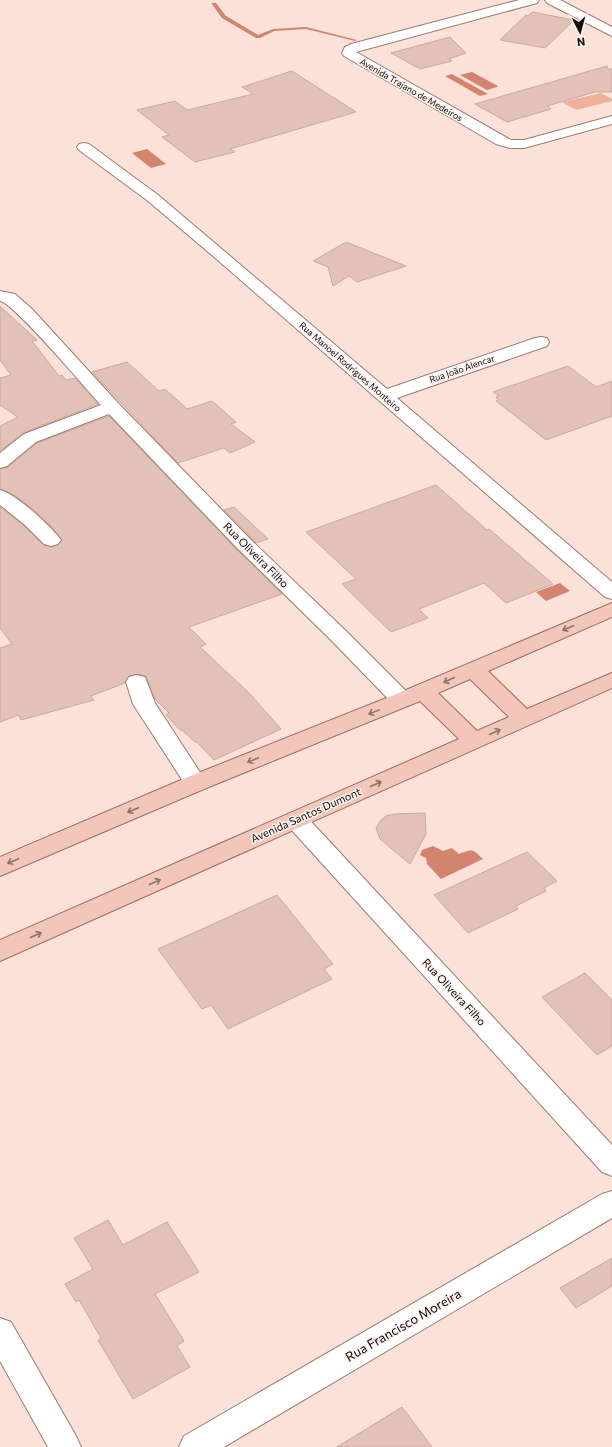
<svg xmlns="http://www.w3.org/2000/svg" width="612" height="1447" font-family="Commissioner,sans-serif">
<rect width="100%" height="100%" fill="#fce1d8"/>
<path fill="#efb09c" d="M 601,93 L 612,99 L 612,101 L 576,110 L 562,102 Z"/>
<g fill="#d2846c">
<path d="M 472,72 L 498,86 L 497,87 L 487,90 L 460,75 Z"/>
<path d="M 452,74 L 488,94 L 480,96 L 445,76 Z"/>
<path d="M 147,149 L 166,164 L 151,168 L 132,153 Z"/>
<path d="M 560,583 L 570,591 L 546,601 L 536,592 Z"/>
<path d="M 433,846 L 443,851 L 452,848 L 459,854 C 472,849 472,848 483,859 L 441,879 L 427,864 L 426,858 L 420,855 L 422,850 Z"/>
</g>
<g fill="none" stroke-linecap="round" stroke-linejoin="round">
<path fill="#d2846c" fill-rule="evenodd" d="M 212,3 L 216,3 L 226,16 L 258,35 L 273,29 L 306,27 L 357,40 L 355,41 L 306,29 L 274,31 L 260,38 L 256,38 L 222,18 L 212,4 Z"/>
</g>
<g fill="#e2c1b7" stroke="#caa99f">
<path d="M 532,12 L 574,20 L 545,48 L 500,40 L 526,15 L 528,16 Z"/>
<path d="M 450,37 L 466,53 L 449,59 L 452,61 L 420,69 L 391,53 Z"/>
<path d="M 607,66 L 608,69 L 612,69 L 612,92 L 595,92 L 547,106 L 551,109 L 507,122 L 475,104 Z"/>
<path d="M 292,71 L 356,112 L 230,149 L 235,152 L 195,162 L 162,137 L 169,135 L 137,110 L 175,101 L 187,110 L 253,94 L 242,87 Z"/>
<path d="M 346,242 L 406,266 L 357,282 L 349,276 L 333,286 L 328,267 L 313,261 Z"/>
<path d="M 0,306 L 37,340 L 32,341 L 59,376 L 62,375 L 66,380 L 75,378 L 98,404 L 23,433 L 0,451 L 0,426 L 18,417 L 0,405 L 0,378 L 11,375 L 0,360 Z"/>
<path d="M 127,362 L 159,391 L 165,389 L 187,409 L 212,401 L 236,422 L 231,424 L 255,442 L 230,453 L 224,448 L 178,463 L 92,372 Z"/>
<path d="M 568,366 L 596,387 L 612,381 L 612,416 L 546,440 L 496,401 L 498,400 L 496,397 L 499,396 L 493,392 Z"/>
<path d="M 109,416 L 235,548 L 282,594 L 189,627 L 206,644 L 200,647 L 249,693 L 281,729 L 214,760 L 197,742 L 195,742 L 182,730 L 180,730 L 166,715 L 169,713 L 155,699 L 146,676 L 137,674 L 129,676 L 125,683 L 91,696 L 94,700 L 21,720 L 19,715 L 0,722 L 0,648 L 12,644 L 0,628 L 0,507 L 24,526 L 44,545 L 51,547 L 58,545 L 62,540 L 51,526 L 34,510 L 16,496 L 0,489 L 0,469 L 8,467 L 37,443 Z"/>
<path d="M 436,485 L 487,530 L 489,529 L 553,584 L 506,603 L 484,583 L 419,609 L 428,618 L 391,632 L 342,584 L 356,579 L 306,532 Z"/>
<path d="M 234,507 L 268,539 L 256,543 L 224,510 Z"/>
<path d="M 425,813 L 426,834 L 410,864 L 380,839 L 376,828 L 380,821 L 386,816 L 394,814 Z"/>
<path d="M 527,852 L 557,881 L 544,888 L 546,891 L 516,906 L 518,909 L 468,933 L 434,895 Z"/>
<path d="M 277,895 L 333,964 L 324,969 L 332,979 L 228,1029 L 211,1005 L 202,1009 L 158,949 Z"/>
<path d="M 585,973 L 612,1000 L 612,1046 L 597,1055 L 542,997 Z"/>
<path d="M 108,1220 L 123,1245 L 167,1222 L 199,1272 L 155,1294 L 184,1341 L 177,1346 L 190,1367 L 133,1399 L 98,1340 L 101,1338 L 79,1300 L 76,1302 L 65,1284 L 93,1269 L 74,1238 Z"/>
<path d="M 612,1258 L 612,1286 L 576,1308 L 560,1288 Z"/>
<path d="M 402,1407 L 432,1447 L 337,1447 Z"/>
</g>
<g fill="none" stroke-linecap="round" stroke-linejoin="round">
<g stroke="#9a7b72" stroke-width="2">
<g id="street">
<path d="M 519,0 L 539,0 L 537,3 L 356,52 L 511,140 L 524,140 L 612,116 L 612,124 L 524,148 L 510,148 L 496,144 L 344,56 L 342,53 L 345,47 L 351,44 Z"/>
<path d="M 545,0 L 560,0 L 612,27 L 612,36 L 547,3 Z"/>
<path d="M 84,143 L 89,144 L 158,195 L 387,389 L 535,338 L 541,337 L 547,338 L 549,342 L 547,346 L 397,398 L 612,582 L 612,599 L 605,597 L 213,256 L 148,201 L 79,150 L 77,147 L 79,144 Z"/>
<path d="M 0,291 L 15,294 L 32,309 L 118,403 L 250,539 L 345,630 L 410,695 L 413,700 L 410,705 L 402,707 L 394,705 L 331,640 L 236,547 L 109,414 L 36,442 L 7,466 L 0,468 L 0,453 L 24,434 L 101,405 C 87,390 13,302 0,301 Z"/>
<path d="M 0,490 C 16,494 51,526 61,540 L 58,544 L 51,546 L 44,544 L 25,525 L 0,505 Z"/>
<path d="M 137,675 L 145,677 L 155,703 L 207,783 L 204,789 L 196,791 L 188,789 L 133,704 L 126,682 L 129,677 Z"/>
<path d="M 296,812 L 304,814 L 612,1145 L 612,1176 L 602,1172 L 288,826 L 284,820 L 288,814 Z"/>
<path d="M 612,1191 L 612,1218 L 224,1447 L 179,1447 L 184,1436 L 602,1194 Z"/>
<path d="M 0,1318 L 11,1322 L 76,1436 L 81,1447 L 48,1447 L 0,1361 Z"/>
</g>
</g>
<g stroke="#9e6c5c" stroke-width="2">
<path id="primary" d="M 612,603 L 612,617 L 488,671 L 527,709 L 612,673 L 612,688 L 0,961 L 0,940 L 459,739 L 420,701 L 204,789 L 0,876 L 0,857 L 188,777 L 394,695 ZM 470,679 L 509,717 L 477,731 L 438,693 Z"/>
</g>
<use href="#street" fill="#fff" fill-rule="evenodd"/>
<use href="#primary" fill="#f2c7b9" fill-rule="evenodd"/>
</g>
<defs><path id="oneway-shaft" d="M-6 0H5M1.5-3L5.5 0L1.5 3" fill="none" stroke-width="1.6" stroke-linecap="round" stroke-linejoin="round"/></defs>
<g stroke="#8e7269">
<use href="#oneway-shaft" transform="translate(568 628) rotate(157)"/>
<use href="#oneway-shaft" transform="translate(449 680) rotate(156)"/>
<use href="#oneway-shaft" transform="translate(374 712) rotate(158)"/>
<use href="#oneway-shaft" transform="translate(495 732) rotate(-24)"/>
<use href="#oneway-shaft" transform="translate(253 760) rotate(158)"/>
<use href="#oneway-shaft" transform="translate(376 784) rotate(-24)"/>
<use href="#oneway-shaft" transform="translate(133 810) rotate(157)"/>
<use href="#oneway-shaft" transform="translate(13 861) rotate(157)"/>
<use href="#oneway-shaft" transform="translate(155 882) rotate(-24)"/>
<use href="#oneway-shaft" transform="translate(36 935) rotate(-24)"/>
</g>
<g text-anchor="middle" stroke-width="3" stroke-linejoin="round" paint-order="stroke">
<g font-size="9" fill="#140a07" stroke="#faf3f1">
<text transform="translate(411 90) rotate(30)" y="3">Avenida Trajano de Medeiros</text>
<text transform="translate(350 367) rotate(41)" y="3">Rua Manoel Rodrigues Monteiro</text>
<text transform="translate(462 369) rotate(-19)" y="3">Rua João Alencar</text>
</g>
<g font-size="11" fill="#140a07" stroke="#faf3f1">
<text transform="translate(256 555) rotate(45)" y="4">Rua Oliveira Filho</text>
<text transform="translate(306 815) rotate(-24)" y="4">Avenida Santos Dumont</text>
<text transform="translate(454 992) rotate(47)" y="4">Rua Oliveira Filho</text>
</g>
<g font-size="13" fill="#140a07" stroke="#faf3f1">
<text transform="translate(403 1325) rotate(-30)" y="5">Rua Francisco Moreira</text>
</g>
</g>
<g transform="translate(580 32) rotate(174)" stroke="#faf3f1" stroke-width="3" paint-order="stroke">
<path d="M0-3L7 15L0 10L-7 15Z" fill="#140a07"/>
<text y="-6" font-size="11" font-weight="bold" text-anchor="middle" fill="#140a07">N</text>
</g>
</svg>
